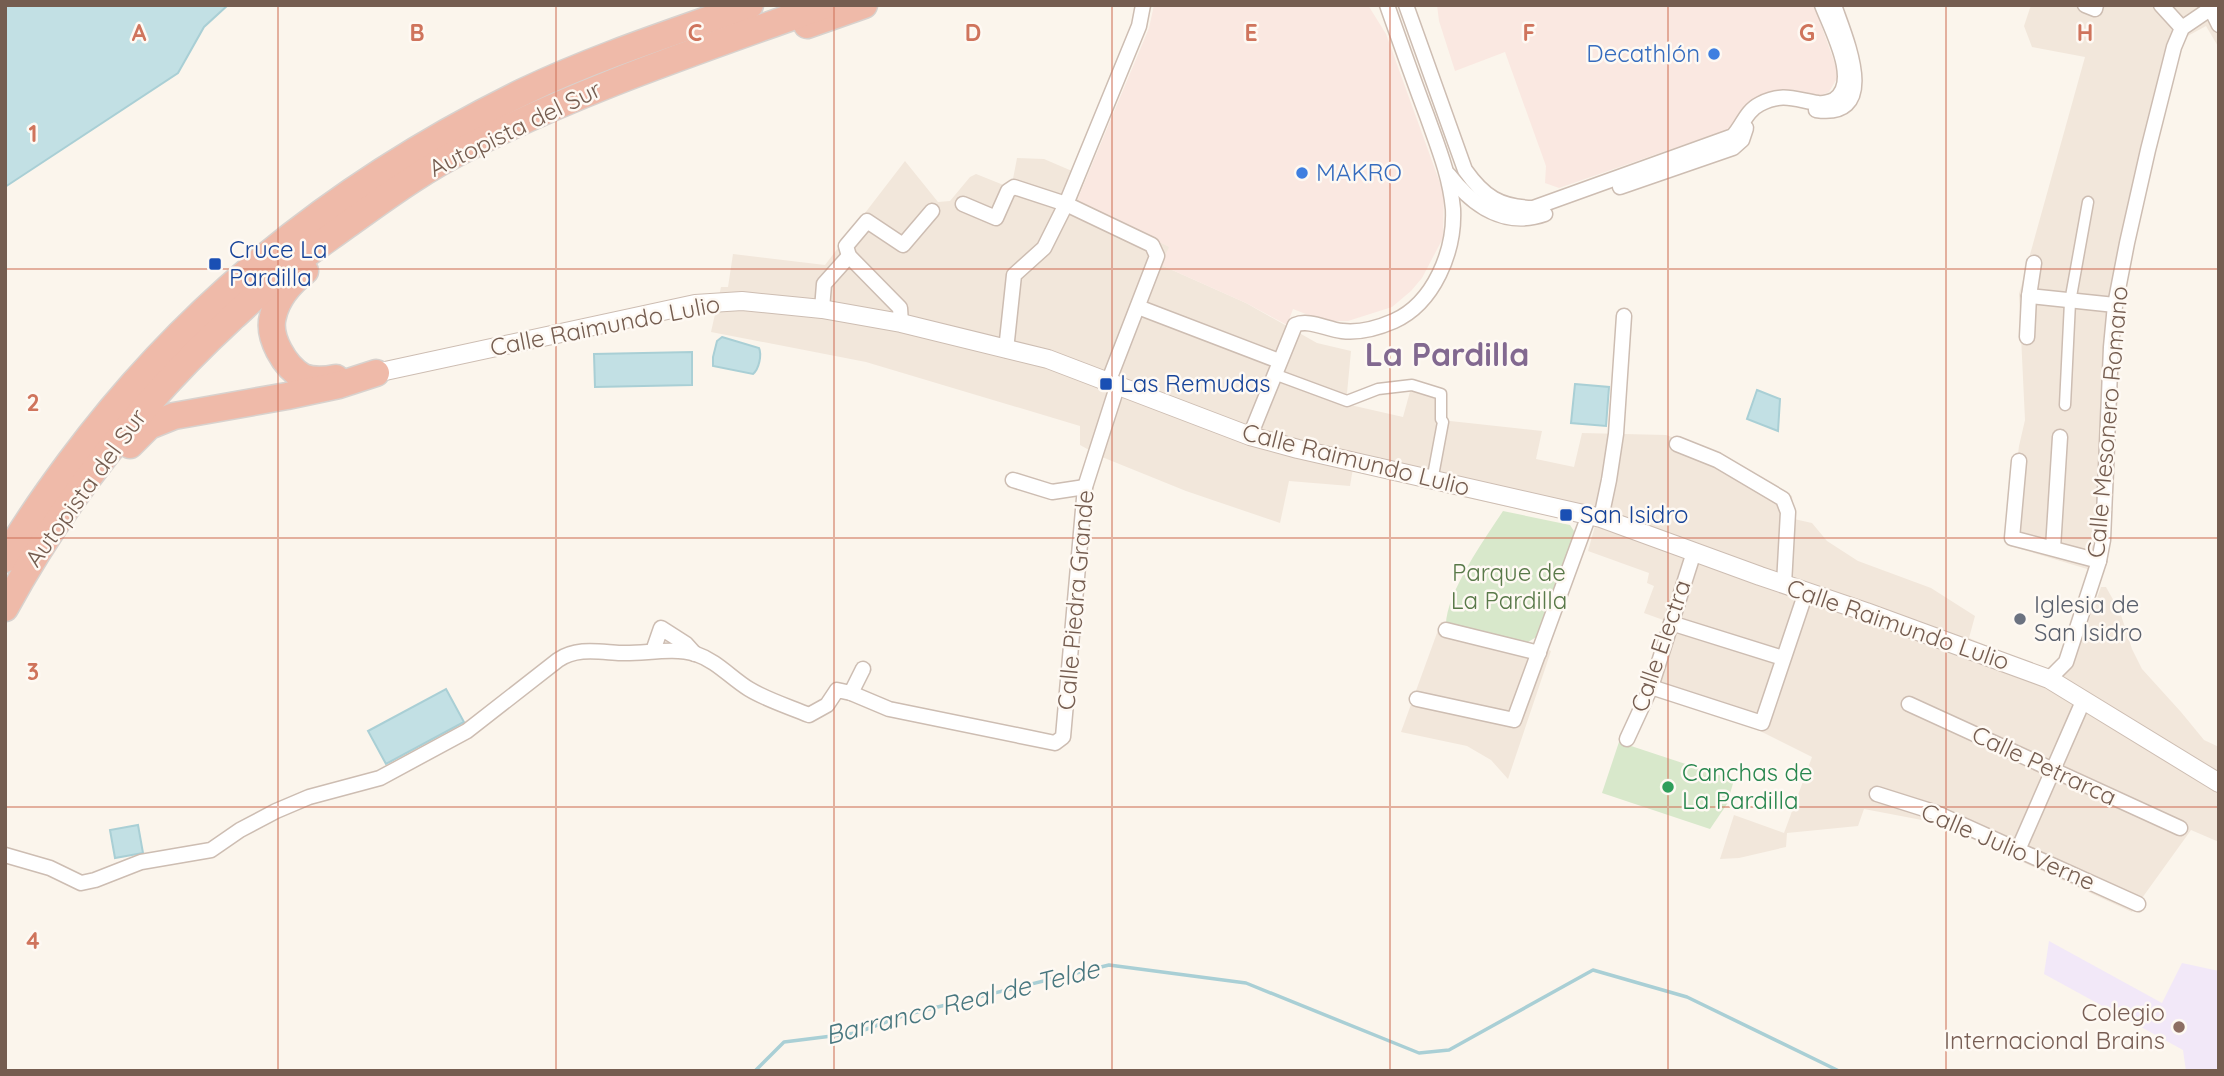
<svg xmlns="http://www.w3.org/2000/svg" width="2224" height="1076" font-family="Quicksand,sans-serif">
<rect width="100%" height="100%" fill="#fbf5ec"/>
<g fill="#f2e7db">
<path d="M 2031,5 L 2219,5 L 2219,48 L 2206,26 L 2184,38 L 2177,54 L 2132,243 L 2121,309 L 2114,485 L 2104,574 L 2007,545 L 2019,446 L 2025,420 L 2019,294 L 2085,57 L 2032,47 L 2024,26 Z"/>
<path d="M 1017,158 L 1044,159 L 1086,177 L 1078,198 L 1081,203 L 1170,247 L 1161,265 L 1246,303 L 1317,343 L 1351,351 L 1346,404 L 1403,417 L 1411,388 L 1440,395 L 1441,420 L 1542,431 L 1536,459 L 1574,467 L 1582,433 L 1666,435 L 1718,454 L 1767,486 L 1792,496 L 1794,519 L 1812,523 L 1827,541 L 1858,561 L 1931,588 L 1975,616 L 1969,638 L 2062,678 L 2074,661 L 2101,587 L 2106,587 L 2120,612 L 2132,649 L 2142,669 L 2181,712 L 2204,740 L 2219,747 L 2219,842 L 2191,830 L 2132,912 L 1944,826 L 1922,820 L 1864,809 L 1858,826 L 1787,833 L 1786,847 L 1739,858 L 1720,859 L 1734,815 L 1784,833 L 1812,757 L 1752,727 L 1642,688 L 1666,621 L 1644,613 L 1654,586 L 1647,583 L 1649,573 L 1588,551 L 1595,526 L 1449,494 L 1353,468 L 1350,486 L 1289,481 L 1280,523 L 1186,491 L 1102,457 L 1080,445 L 1080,426 L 866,362 L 711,332 L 721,287 L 728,287 L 733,254 L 825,265 L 905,161 L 938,202 L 950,201 L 970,177 L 976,174 L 1006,186 L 1013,179 Z"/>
<path d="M 1441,622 L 1528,642 L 1551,651 L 1508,779 L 1491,760 L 1467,746 L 1401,732 Z"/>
</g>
<g fill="#fae8e1">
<path d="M 1154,5 L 1368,5 L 1386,34 L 1444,194 L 1443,238 L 1422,278 L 1411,291 L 1392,307 L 1348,321 L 1324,321 L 1293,309 L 1287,325 L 1246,303 L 1161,265 L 1169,247 L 1081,203 L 1078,198 L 1149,28 Z"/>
<path d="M 1437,5 L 1814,5 L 1839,75 L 1829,92 L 1814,98 L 1789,94 L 1747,105 L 1738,126 L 1559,188 L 1545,183 L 1546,166 L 1505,52 L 1455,71 L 1439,21 Z"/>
</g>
<path fill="#f2e8f8" d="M 2049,941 L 2162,1003 L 2182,963 L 2219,971 L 2219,1071 L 2186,1071 L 2183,1050 L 2044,974 Z"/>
<g fill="#d8e8cb">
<path d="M 1503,511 L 1570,525 L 1576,534 L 1538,636 L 1528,642 L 1446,625 C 1446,593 1486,537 1503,511 Z"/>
<path d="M 1619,742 L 1734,780 L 1727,804 L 1710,829 L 1602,793 Z"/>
</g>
<g fill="#c2e0e4" stroke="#a9cfd5" stroke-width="2">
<path d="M 5,5 L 228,5 L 204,27 L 178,73 L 5,187 Z"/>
<path d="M 722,337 L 759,348 C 762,355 759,369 753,374 L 713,366 L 713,357 L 717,341 Z"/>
<path d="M 692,352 L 692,385 L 595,387 L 594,354 Z"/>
<path d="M 1575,384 L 1609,387 L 1606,426 L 1571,423 Z"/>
<path d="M 1757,390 L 1780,399 L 1778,431 L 1747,419 Z"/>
<path d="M 446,689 L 464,722 L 386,764 L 368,731 Z"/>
<path d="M 138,825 L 143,853 L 115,858 L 110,830 Z"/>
</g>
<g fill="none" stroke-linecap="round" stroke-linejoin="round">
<path stroke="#a9cfd5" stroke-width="3.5" d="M 755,1071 L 784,1042 L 856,1033 L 905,1015 L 1109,965 L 1246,983 L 1419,1053 L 1449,1050 L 1593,970 L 1687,997 L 1839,1071"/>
<g stroke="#cdbdb2" stroke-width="13">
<g id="pedestrian">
<path d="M 1274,374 L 1347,401 L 1378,389 L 1412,385 L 1441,394 L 1441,419 L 1443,422 L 1432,481"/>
<path d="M 2065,405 L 2070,302 L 2088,202"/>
</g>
</g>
<g stroke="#cdbdb2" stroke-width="17">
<g id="minor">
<path d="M 1406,5 L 1465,170 C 1484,197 1500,207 1533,208 L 1733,136 C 1743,125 1746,111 1760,104 C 1783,92 1796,100 1818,103 C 1823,104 1829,102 1834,100 C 1861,83 1831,29 1822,5"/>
<path d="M 2085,5 L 2095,9 L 2096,5"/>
<path d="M 2161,5 L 2182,28"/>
<path d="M 2209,5 L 2219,25"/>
<path d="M 1816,110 C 1883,120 1844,35 1834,5"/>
<path d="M 1449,175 C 1473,206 1505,228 1545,214"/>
<path d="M 1620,187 L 1733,148 L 1742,140 L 1746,128"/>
<path d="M 963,204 L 996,218 L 1008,191 L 1014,187 L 1066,204 L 1152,245 L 1157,256 L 1109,380"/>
<path d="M 2029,296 L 2115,305"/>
<path d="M 1138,307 L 1279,361"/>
<path d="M 822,309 L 824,284 L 849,256"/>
<path d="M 901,323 L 900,308 L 849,256 L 846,246 L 867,221 L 903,245 L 932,211"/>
<path d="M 2027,337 L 2029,296 L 2034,263"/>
<path d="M 1006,350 L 1014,275 L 1044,248 L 1066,204 L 1139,26 L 1143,5"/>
<path d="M 1250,436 L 1295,325 C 1309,319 1326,329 1342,331 C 1359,333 1378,328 1394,321 C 1434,303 1455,251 1453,209 C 1450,176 1438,147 1427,116 C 1413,79 1400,42 1387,5"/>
<path d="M 1677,444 L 1717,460 L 1783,499 L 1788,512 L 1784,584"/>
<path d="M 2019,461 L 2012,538 L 2099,561"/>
<path d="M 1013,480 L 1052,492 L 1085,487"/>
<path d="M 1601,518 L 1609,480 L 1616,434 L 1624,316"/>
<path d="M 2053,548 L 2060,437"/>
<path d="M 1671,623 L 1783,658"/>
<path d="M 1446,630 L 1539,653"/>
<path d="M 653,651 L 661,628 L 686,644 L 695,654"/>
<path d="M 2049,679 L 2066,662 L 2099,561 L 2103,540 L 2111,347 L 2115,305 L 2127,243 L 2148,150 L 2174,47 L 2182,28 L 2210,9"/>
<path d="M 1651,687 L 1762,723 L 1806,592"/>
<path d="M 851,693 L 863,669"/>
<path d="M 1417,699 L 1514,720 L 1589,515"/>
<path d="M 1909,704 L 2180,828"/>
<path d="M 1627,739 L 1651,687 L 1694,552"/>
<path d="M 1877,794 L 1934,812 L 2138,904"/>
<path d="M 2018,850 L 2084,699"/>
<path d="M 5,855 L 50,868 L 81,883 L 95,880 L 141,862 L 211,850 L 240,830 L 276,811 L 309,797 L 380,778 L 467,731 L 558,660 C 577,647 599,652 621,653 C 645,654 672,647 696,654 C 717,661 731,678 749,689 C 767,700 790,707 809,715 L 827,705 L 837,690 L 851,693 L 889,709 L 1055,743 L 1063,737 L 1085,487 L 1118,384"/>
</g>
</g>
<g stroke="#cdbdb2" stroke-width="20">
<path id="tertiary" d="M 376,373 L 695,304 L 742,301 L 822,309 L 901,323 L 1048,359 L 1250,436 L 1298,449 L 1601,518 L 1760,576 L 1866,612 L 2049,679 L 2219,783"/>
</g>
<g stroke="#d8d2ce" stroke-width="29">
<g id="motorway">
<path d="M 807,25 L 864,5"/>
<path d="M 305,271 C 291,282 277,298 273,316 C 267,337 285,367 303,377 C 313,381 326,380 336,378"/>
<path d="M 130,445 L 149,426 L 174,416 L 287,396 L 339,385 L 376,373"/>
<path d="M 5,559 C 24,525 47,493 70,462 C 189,301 343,180 523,92 C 596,57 674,32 750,5"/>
<path d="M 5,608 C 64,500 141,402 232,318 C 249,303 265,286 283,272 C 303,256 325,241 347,225 C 385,198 424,169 467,148 C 581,89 704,49 825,5"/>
</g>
</g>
<use href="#pedestrian" stroke="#fff" stroke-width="10"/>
<use href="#minor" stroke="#fff" stroke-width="14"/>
<use href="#tertiary" stroke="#fff" stroke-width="18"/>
<use href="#motorway" stroke="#efbaa9" stroke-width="26"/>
</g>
<path fill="none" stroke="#cf745c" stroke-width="2" stroke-opacity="0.55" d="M 278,5 L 278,1071M 556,5 L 556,1071M 834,5 L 834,1071M 1112,5 L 1112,1071M 1390,5 L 1390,1071M 1668,5 L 1668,1071M 1946,5 L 1946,1071M 5,269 L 2219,269M 5,538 L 2219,538M 5,807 L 2219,807"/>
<g fill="#3f7fe0" stroke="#fef9f3" stroke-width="2.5">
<circle cx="1714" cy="54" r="7"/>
<circle cx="1302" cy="173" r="7"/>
</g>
<g fill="#1a4fb4" stroke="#fef9f3" stroke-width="2.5">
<rect x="208" y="257" width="14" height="14" rx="3.5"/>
<rect x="1099" y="377" width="14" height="14" rx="3.5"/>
<rect x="1559" y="508" width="14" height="14" rx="3.5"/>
</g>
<circle fill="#6b7280" stroke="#fef9f3" stroke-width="2.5" cx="2020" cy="619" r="7"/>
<circle fill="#2e9e5b" stroke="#fef9f3" stroke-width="2.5" cx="1668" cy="787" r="7"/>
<circle fill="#8d6e63" stroke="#fef9f3" stroke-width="2.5" cx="2179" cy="1027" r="7"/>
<g text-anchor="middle" stroke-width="5" stroke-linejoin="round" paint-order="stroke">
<g font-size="24" fill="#366cbe" stroke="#fef9f3" text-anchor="end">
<text x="1700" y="62">Decathlón</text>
<text x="1316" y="181" text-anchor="start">MAKRO</text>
</g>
<g font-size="24" fill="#755d50" stroke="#fef9f3">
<text transform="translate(515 129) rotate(-26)" y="8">Autopista del Sur</text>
<text transform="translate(605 326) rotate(-11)" y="8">Calle Raimundo Lulio</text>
<text transform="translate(2108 422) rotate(-85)" y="8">Calle Mesonero Romano</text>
<text transform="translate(1356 460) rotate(14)" y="8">Calle Raimundo Lulio</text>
<text transform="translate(86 488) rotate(-54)" y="8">Autopista del Sur</text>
<text transform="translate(1076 600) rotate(-85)" y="8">Calle Piedra Grande</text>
<text transform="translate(1898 625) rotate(19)" y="8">Calle Raimundo Lulio</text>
<text transform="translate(1661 646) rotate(-71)" y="8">Calle Electra</text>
<text transform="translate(2044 766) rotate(25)" y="8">Calle Petrarca</text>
<text transform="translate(2008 847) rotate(23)" y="8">Calle Julio Verne</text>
</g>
<g font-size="24" fill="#164399" stroke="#fef9f3" text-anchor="start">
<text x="229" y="258">Cruce La<tspan x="229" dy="28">Pardilla</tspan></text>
<text x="1120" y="392">Las Remudas</text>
<text x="1580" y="523">San Isidro</text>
</g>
<g font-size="24" fill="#597949" stroke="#fef9f3">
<text x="1509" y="581">Parque de<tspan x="1509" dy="28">La Pardilla</tspan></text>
</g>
<g font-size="24" fill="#5b616d" stroke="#fef9f3" text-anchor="start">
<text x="2034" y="613">Iglesia de<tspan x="2034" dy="28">San Isidro</tspan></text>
</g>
<g font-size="24" fill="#27864d" stroke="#fef9f3" text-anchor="start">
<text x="1682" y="781">Canchas de<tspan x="1682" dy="28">La Pardilla</tspan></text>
</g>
<g font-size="24" fill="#785e54" stroke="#fef9f3" text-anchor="end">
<text x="2165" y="1021">Colegio<tspan x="2165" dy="28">Internacional Brains</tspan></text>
</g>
<g font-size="26" font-style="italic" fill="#48777f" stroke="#fef9f3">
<text transform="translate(962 1002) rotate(-14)" y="9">Barranco Real de Telde</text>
</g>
<g font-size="32" font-weight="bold" fill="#826990" stroke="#fef9f3">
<text x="1447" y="366">La Pardilla</text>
</g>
</g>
<g font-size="23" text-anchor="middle" font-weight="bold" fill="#cf745c" stroke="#fef9f3" stroke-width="5" stroke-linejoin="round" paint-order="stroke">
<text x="139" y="41">A</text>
<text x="417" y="41">B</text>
<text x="695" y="41">C</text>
<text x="973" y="41">D</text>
<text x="1251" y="41">E</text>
<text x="1529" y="41">F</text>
<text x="1807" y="41">G</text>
<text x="2085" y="41">H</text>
<text x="33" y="142">1</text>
<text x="33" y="411">2</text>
<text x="33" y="680">3</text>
<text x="33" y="949">4</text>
</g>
<rect width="2224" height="1076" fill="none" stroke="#755d50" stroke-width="14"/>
</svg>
